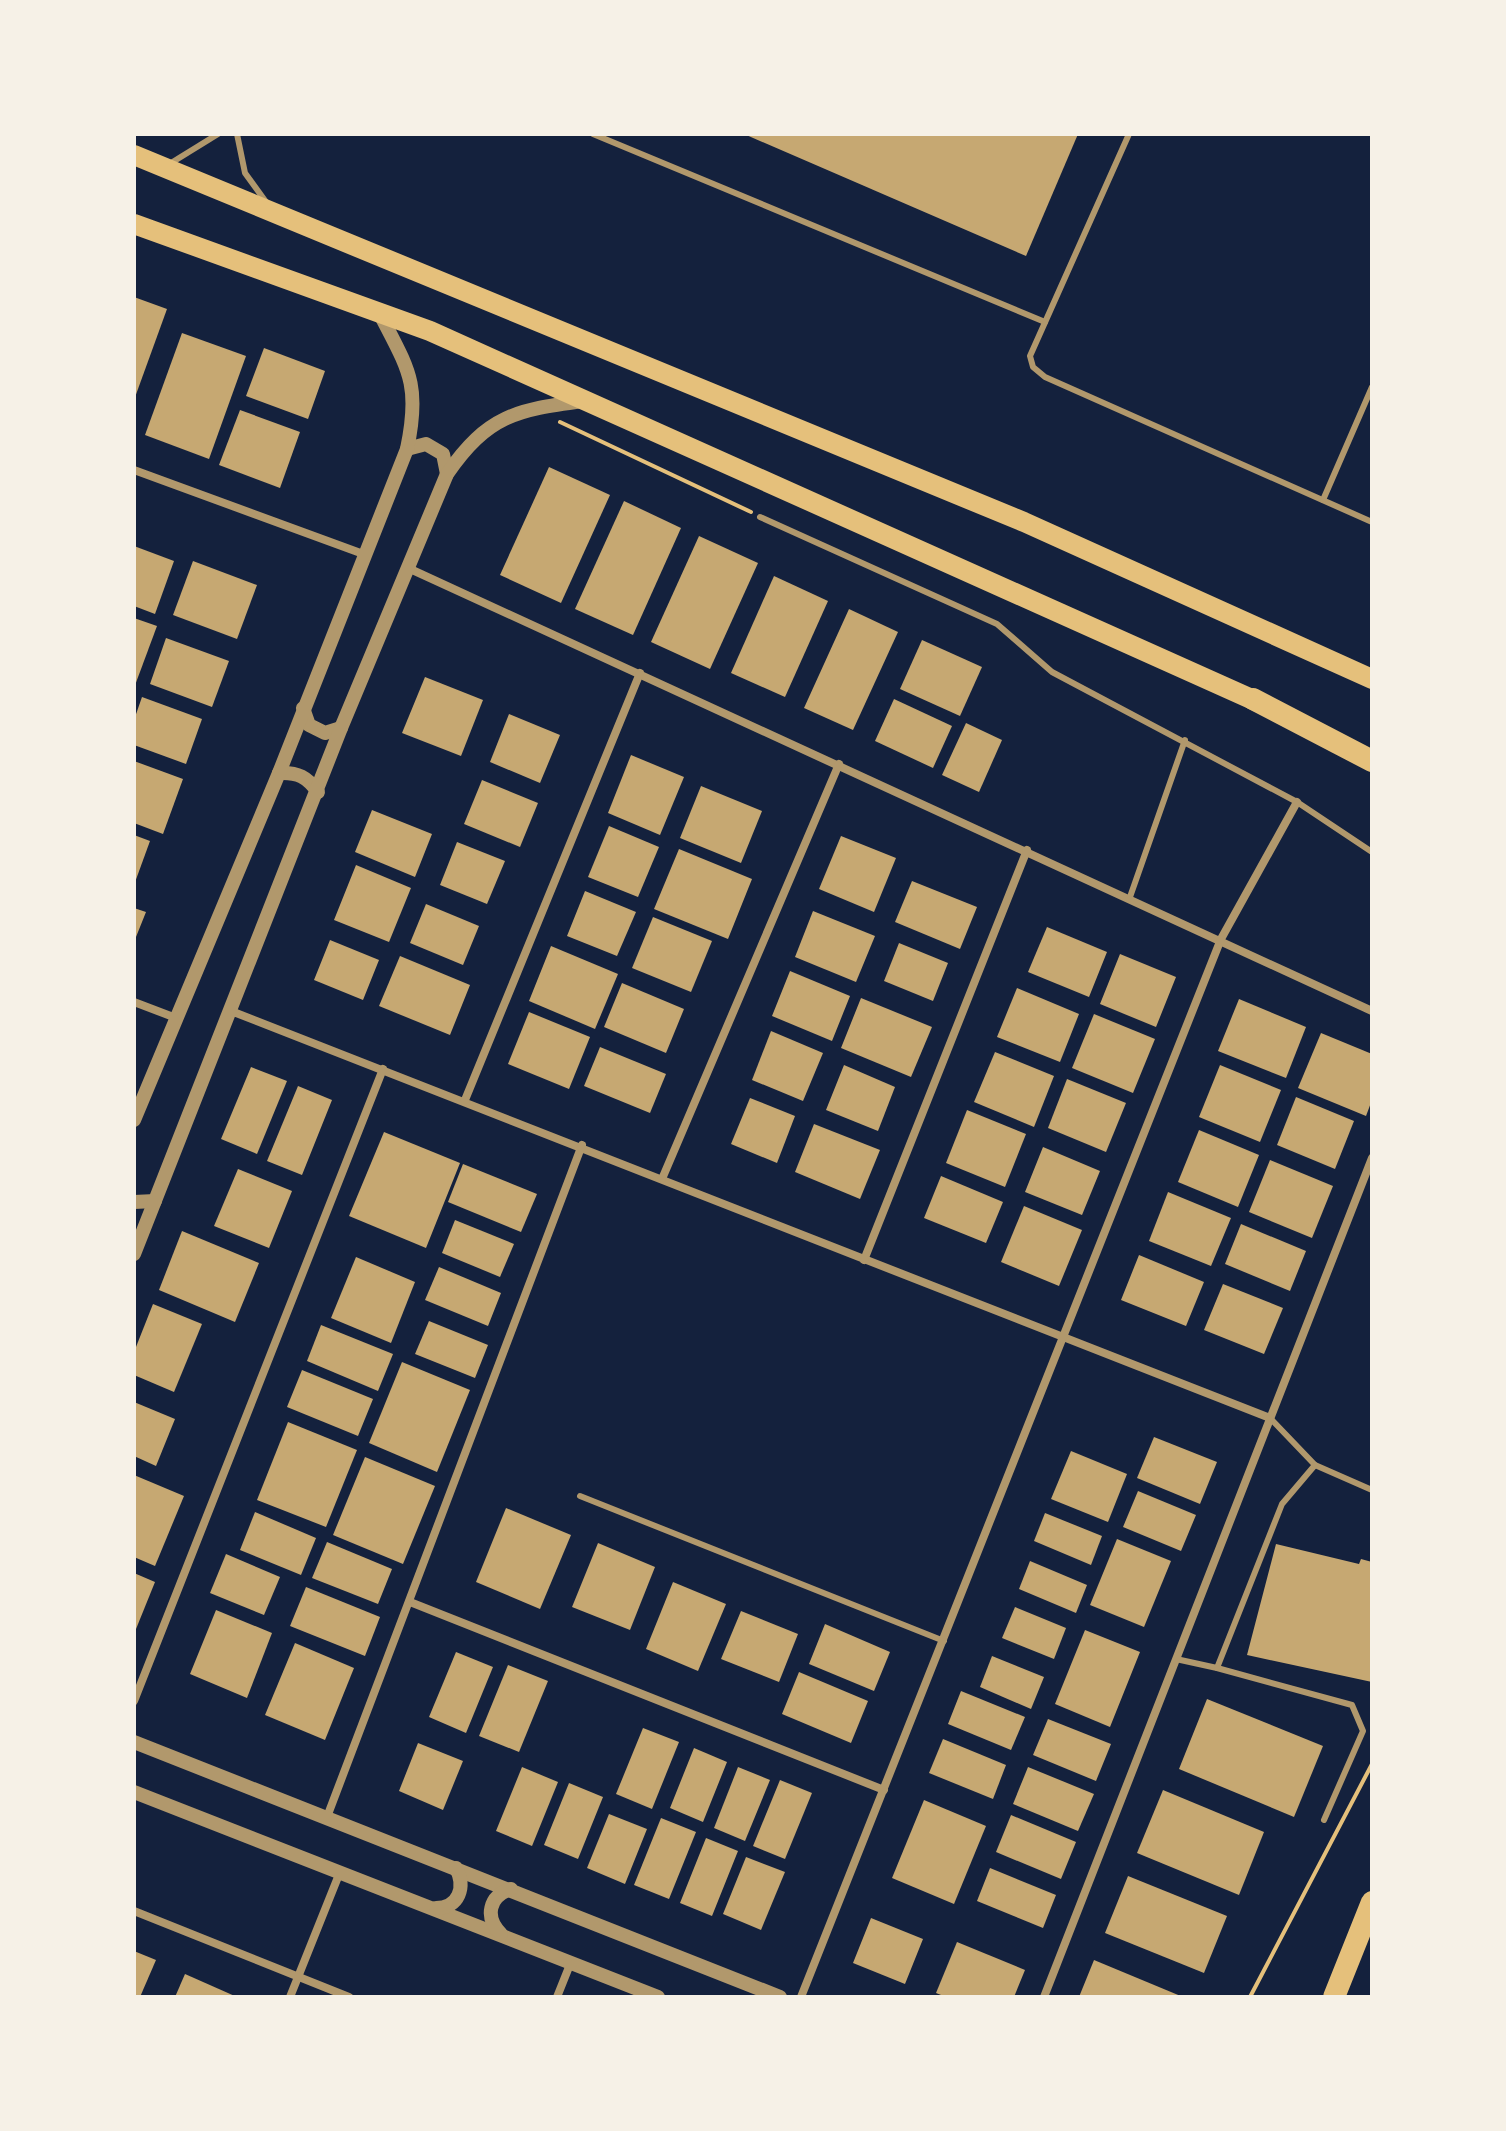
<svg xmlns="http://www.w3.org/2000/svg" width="1506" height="2131" font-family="'Public Sans',sans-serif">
<rect width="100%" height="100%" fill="#14213d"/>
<g fill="#c6a872">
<path d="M 744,134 L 1078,134 L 1026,256 Z"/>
<path d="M 134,297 L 167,309 L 134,400 Z"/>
<path d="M 182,333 L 246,356 L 209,459 L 145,435 Z"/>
<path d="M 264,348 L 325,371 L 308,419 L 246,396 Z"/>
<path d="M 240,410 L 300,432 L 280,488 L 219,465 Z"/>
<path d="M 549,467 L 610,495 L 561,603 L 500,575 Z"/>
<path d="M 624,501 L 681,528 L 633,635 L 575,609 Z"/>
<path d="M 699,536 L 758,563 L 710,669 L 651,642 Z"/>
<path d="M 134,546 L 174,561 L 155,614 L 134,606 Z"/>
<path d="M 193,561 L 257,585 L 237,639 L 173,615 Z"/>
<path d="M 774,576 L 828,601 L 785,697 L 731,673 Z"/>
<path d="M 849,609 L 898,632 L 853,730 L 804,708 Z"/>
<path d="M 134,618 L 157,626 L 134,688 Z"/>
<path d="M 166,638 L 229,661 L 212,707 L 150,684 Z"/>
<path d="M 922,640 L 982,667 L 960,716 L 900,689 Z"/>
<path d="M 425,677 L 483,700 L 461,756 L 402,733 Z"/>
<path d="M 142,697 L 202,719 L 186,764 L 134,745 L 134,720 Z"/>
<path d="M 894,699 L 952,726 L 933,768 L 875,741 Z"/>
<path d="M 509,714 L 560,735 L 540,783 L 490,762 Z"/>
<path d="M 966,723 L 1002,740 L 979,792 L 942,775 Z"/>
<path d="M 631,755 L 684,777 L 660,835 L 608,813 Z"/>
<path d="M 134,761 L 183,779 L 163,834 L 134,823 Z"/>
<path d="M 482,780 L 538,803 L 520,847 L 464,824 Z"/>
<path d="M 701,786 L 762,811 L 741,863 L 680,838 Z"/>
<path d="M 372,810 L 432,834 L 415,877 L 355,852 Z"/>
<path d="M 609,826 L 659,847 L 638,897 L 588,877 Z"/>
<path d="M 134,835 L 150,841 L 134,885 Z"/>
<path d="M 841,836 L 896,858 L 874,912 L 819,889 Z"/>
<path d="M 457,842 L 505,861 L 487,904 L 440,885 Z"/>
<path d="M 679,849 L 752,879 L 728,939 L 654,909 Z"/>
<path d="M 356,865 L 411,888 L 389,942 L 334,920 Z"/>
<path d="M 912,881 L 977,907 L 960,949 L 895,922 Z"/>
<path d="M 585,891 L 636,912 L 617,956 L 567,936 Z"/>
<path d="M 426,904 L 479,926 L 463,965 L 410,943 Z"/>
<path d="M 134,908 L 146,912 L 134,942 Z"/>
<path d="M 813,911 L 875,936 L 856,982 L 795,957 Z"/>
<path d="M 653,917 L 712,941 L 691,992 L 632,968 Z"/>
<path d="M 1047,927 L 1107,952 L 1089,997 L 1028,972 Z"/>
<path d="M 330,940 L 379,960 L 363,1000 L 314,980 Z"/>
<path d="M 899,943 L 948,963 L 933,1001 L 884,981 Z"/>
<path d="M 551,946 L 618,974 L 595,1029 L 529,1001 Z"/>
<path d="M 1120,954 L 1176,977 L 1156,1027 L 1100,1004 Z"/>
<path d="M 400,956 L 470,985 L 450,1035 L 379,1006 Z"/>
<path d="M 790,971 L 850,996 L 832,1041 L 772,1016 Z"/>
<path d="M 622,983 L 684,1009 L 666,1053 L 604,1027 Z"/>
<path d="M 1017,988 L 1079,1014 L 1060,1062 L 997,1037 Z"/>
<path d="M 861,998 L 932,1027 L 911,1077 L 841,1048 Z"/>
<path d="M 1239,999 L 1306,1027 L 1286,1078 L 1218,1051 Z"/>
<path d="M 529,1012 L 590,1037 L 569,1089 L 508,1064 Z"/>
<path d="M 1094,1014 L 1155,1039 L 1133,1093 L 1072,1068 Z"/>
<path d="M 771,1031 L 823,1053 L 803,1101 L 752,1080 Z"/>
<path d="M 1321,1033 L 1372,1054 L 1372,1100 L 1366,1116 L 1298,1088 Z"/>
<path d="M 600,1047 L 666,1074 L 650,1113 L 584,1086 Z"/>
<path d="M 995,1052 L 1054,1076 L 1034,1127 L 974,1102 Z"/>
<path d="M 844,1065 L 895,1087 L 878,1131 L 826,1110 Z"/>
<path d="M 1220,1065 L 1281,1090 L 1260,1142 L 1199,1117 Z"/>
<path d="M 251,1067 L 287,1081 L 257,1154 L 221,1139 Z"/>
<path d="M 1067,1079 L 1126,1103 L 1106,1152 L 1048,1128 Z"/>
<path d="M 298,1086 L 332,1100 L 302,1175 L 267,1161 Z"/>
<path d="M 1296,1097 L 1354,1121 L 1335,1169 L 1277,1145 Z"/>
<path d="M 750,1098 L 795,1116 L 777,1163 L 731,1144 Z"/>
<path d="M 967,1110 L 1026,1134 L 1005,1187 L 946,1163 Z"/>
<path d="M 814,1124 L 880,1150 L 860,1199 L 795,1172 Z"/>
<path d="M 1199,1130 L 1259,1155 L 1238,1207 L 1178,1182 Z"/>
<path d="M 384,1132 L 460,1163 L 426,1248 L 349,1216 Z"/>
<path d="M 1043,1147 L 1100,1171 L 1082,1215 L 1025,1192 Z"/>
<path d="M 1270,1160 L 1333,1186 L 1312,1238 L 1249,1212 Z"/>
<path d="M 463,1164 L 537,1194 L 521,1232 L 448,1202 Z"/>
<path d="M 238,1169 L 292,1191 L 269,1248 L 214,1226 Z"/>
<path d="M 941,1176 L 1003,1202 L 986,1243 L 924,1218 Z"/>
<path d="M 1168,1192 L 1231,1218 L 1211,1266 L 1149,1241 Z"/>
<path d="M 1024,1206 L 1082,1230 L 1059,1286 L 1001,1262 Z"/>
<path d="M 455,1220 L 514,1244 L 500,1277 L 442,1253 Z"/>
<path d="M 1241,1224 L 1306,1251 L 1290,1291 L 1225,1264 Z"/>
<path d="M 182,1231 L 259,1263 L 235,1322 L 159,1290 Z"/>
<path d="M 1139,1255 L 1204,1282 L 1186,1326 L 1121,1300 Z"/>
<path d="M 356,1257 L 415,1282 L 391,1343 L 331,1318 Z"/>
<path d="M 439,1267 L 501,1293 L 488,1326 L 425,1300 Z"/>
<path d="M 1223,1284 L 1283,1308 L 1264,1354 L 1204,1330 Z"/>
<path d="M 153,1304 L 202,1324 L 174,1392 L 134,1375 L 134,1352 Z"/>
<path d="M 429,1321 L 488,1345 L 475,1378 L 415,1354 Z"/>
<path d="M 321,1325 L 393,1354 L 378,1391 L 307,1361 Z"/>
<path d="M 402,1362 L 470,1390 L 437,1472 L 369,1443 Z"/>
<path d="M 302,1370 L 373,1399 L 358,1436 L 287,1407 Z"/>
<path d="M 134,1402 L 175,1419 L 156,1466 L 134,1456 Z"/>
<path d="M 288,1422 L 357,1450 L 326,1527 L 257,1500 Z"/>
<path d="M 1154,1437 L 1217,1462 L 1200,1504 L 1137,1478 Z"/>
<path d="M 1071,1451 L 1127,1474 L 1108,1522 L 1051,1499 Z"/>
<path d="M 365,1457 L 435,1486 L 403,1564 L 333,1535 Z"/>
<path d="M 134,1475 L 184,1496 L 155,1566 L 134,1557 Z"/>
<path d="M 1138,1491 L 1196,1515 L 1181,1551 L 1123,1527 Z"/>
<path d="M 506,1508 L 571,1535 L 540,1609 L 476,1582 Z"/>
<path d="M 255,1512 L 316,1538 L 301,1575 L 240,1550 Z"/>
<path d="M 1045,1513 L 1102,1536 L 1091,1565 L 1034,1541 Z"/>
<path d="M 1117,1539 L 1171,1561 L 1144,1627 L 1090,1605 Z"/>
<path d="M 327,1542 L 392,1569 L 378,1604 L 312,1578 Z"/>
<path d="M 598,1543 L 655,1567 L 630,1630 L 572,1607 Z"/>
<path d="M 1276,1544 L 1359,1564 L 1361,1559 L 1372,1562 L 1372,1682 L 1247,1655 Z"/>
<path d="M 226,1554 L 280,1577 L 264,1615 L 210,1593 Z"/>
<path d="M 1030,1561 L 1087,1585 L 1076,1613 L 1019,1589 Z"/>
<path d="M 134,1573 L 155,1582 L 134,1634 Z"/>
<path d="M 673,1582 L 726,1604 L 698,1671 L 646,1649 Z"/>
<path d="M 306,1587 L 380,1617 L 365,1656 L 290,1626 Z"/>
<path d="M 1015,1607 L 1066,1628 L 1054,1659 L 1002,1638 Z"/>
<path d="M 216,1610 L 272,1633 L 247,1698 L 190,1674 Z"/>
<path d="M 741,1611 L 798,1634 L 779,1682 L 721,1659 Z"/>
<path d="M 825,1624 L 890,1652 L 874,1691 L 809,1664 Z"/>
<path d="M 1085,1630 L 1140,1652 L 1110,1727 L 1055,1704 Z"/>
<path d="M 295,1643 L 354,1668 L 325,1740 L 265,1715 Z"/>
<path d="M 456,1652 L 493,1667 L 466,1733 L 429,1717 Z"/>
<path d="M 992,1656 L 1044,1677 L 1031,1709 L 980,1687 Z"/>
<path d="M 508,1665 L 548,1681 L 519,1752 L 479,1736 Z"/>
<path d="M 799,1672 L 868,1701 L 851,1743 L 782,1714 Z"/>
<path d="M 961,1691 L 1025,1717 L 1011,1750 L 948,1724 Z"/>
<path d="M 1207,1699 L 1323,1746 L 1294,1817 L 1179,1769 Z"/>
<path d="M 1048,1719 L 1111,1744 L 1096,1781 L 1033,1755 Z"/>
<path d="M 643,1728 L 679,1742 L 652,1809 L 616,1794 Z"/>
<path d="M 943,1739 L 1006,1765 L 993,1799 L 929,1773 Z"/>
<path d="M 418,1743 L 463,1761 L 443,1810 L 399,1791 Z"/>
<path d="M 694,1748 L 727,1762 L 703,1822 L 670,1808 Z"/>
<path d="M 522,1767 L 558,1782 L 532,1846 L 496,1831 Z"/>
<path d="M 738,1767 L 770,1780 L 745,1841 L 714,1828 Z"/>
<path d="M 1028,1767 L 1094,1794 L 1078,1831 L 1013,1804 Z"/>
<path d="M 780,1780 L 812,1793 L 785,1859 L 753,1846 Z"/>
<path d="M 569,1783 L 603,1797 L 578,1859 L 544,1845 Z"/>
<path d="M 1163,1790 L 1264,1832 L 1239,1895 L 1137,1853 Z"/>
<path d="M 924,1800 L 986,1826 L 954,1904 L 892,1878 Z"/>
<path d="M 609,1814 L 647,1829 L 625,1884 L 587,1868 Z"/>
<path d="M 1011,1815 L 1076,1842 L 1061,1879 L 996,1852 Z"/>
<path d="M 661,1818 L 696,1832 L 669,1899 L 634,1885 Z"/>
<path d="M 706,1838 L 738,1851 L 712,1916 L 680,1903 Z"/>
<path d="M 746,1857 L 785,1872 L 761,1930 L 723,1914 Z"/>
<path d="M 990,1868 L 1056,1895 L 1043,1928 L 977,1901 Z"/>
<path d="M 1128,1876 L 1227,1916 L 1204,1973 L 1105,1933 Z"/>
<path d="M 871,1918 L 923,1939 L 905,1984 L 853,1963 Z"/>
<path d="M 957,1942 L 1025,1970 L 1014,1997 L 946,1997 L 936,1993 Z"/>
<path d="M 134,1951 L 156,1960 L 140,1997 L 134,1997 Z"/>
<path d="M 1094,1960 L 1183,1997 L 1079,1997 Z"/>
<path d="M 185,1974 L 237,1997 L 175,1997 Z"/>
</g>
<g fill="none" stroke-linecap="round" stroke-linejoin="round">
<g stroke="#e5c07b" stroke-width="4">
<path d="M 560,422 L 751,512"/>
<path d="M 1250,1997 L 1372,1764"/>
</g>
<g stroke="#b1986c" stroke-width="6">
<path d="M 237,134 L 245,173 L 266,202"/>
<path d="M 593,134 L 1045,322"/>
<path d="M 1129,134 L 1030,356 L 1033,367 L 1045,377 L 1372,522"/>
<path d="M 171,163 L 218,134"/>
<path d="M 1323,500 L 1372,387"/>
<path d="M 760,517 L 997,624 L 1052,672 L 1297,802 L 1372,852"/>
<path d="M 1130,897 L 1185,740"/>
<path d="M 1270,1418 L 1315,1465 L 1372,1490"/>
<path d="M 1315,1465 L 1282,1504 L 1217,1668 L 1352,1705 L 1363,1731 L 1324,1820"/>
<path d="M 580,1496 L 944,1641"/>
<path d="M 1176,1659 L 1217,1668"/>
</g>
<g stroke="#b1986c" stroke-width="8">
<path d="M 134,470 L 366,555"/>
<path d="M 408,568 L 1372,1011"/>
<path d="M 134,1002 L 176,1018"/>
<path d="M 231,1011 L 1270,1418"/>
<path d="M 465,1100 L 640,673"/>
<path d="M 662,1179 L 839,764"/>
<path d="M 864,1260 L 1027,850"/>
<path d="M 410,1602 L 884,1790"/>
<path d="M 134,1701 L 383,1069"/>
<path d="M 327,1817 L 582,1145"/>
<path d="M 134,1911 L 349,1997"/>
<path d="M 290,1997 L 340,1872"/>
<path d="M 557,1997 L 571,1962"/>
<path d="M 801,1997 L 1221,939 L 1297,802"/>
<path d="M 1044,1997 L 1372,1158"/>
</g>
<g stroke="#b1986c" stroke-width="14">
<path d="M 407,449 L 426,444 L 443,454 L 447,474"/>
<path d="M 303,708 L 309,725 L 325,733 L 341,728"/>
<path d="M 279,773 C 298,772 307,777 318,792"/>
<path d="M 134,1120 L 279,773 L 407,449 C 421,383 408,369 379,312"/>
<path d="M 134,1202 L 155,1201"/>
<path d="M 134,1254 L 341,728 L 447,474 C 488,415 516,410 583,401"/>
<path d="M 134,1742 L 780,1997"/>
<path d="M 134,1792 L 658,1997"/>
<path d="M 436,1908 C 459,1908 466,1887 456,1868"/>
<path d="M 501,1934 C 484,1917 489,1896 511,1889"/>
</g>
<g stroke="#e5c07b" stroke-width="20">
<path d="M 134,155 L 1024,522 L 1372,679"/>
<path d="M 134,224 L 430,331 L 1267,706"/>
</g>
<g stroke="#e5c07b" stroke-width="22">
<path d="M 1253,699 L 1372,761"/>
<path d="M 1334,1997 L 1372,1902"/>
</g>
</g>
<rect width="1506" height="2131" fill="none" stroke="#f6f1e7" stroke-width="272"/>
</svg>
